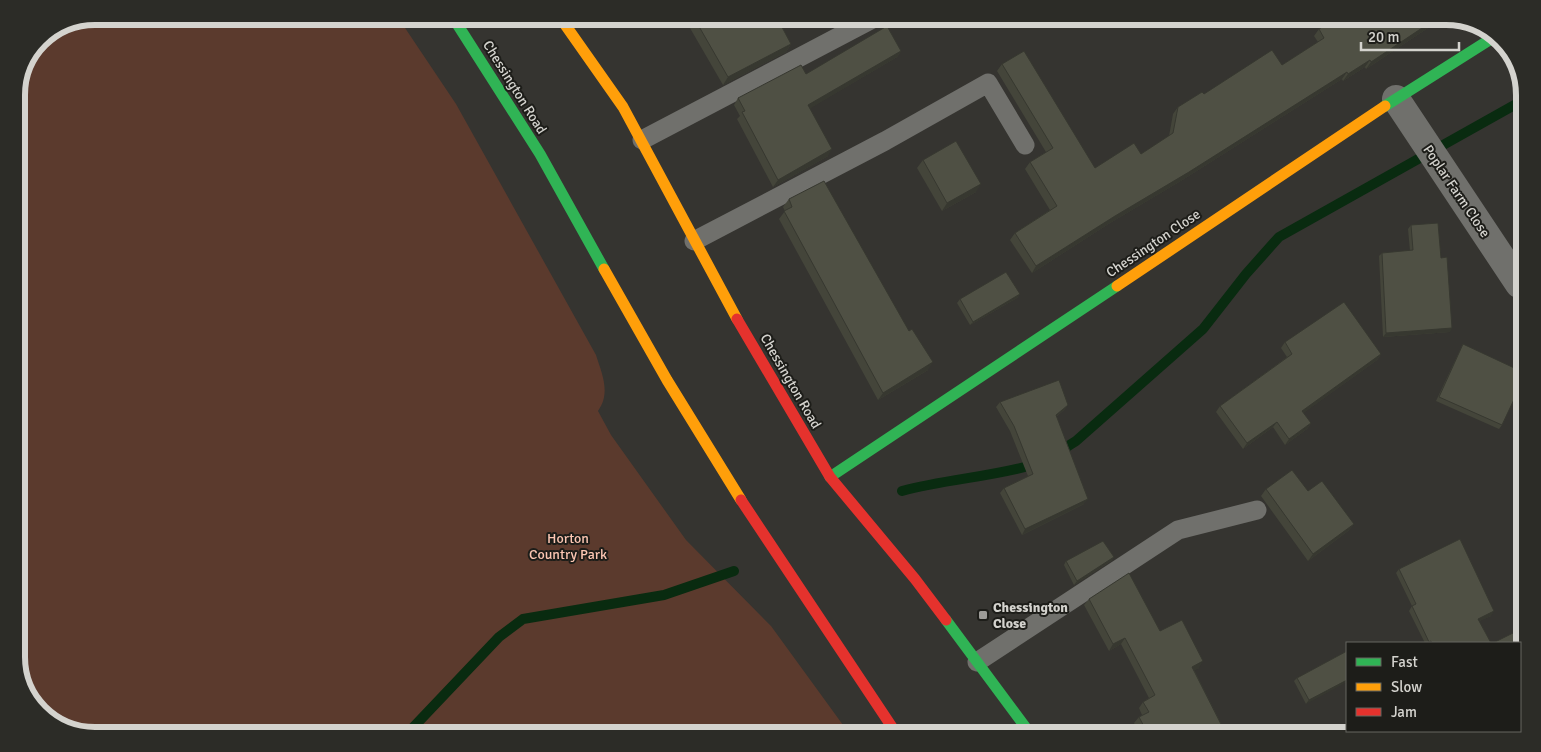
<svg xmlns="http://www.w3.org/2000/svg" width="1541" height="752" font-family="Signika,sans-serif">
<rect width="100%" height="100%" fill="#353430"/>
<path fill="#5b3a2d" d="M 95,16 L 397,16 L 456,104 L 596,355 C 602,374 611,393 598,411 L 611,435 L 686,540 L 771,626 L 851,736 L 95,736 L 61,728 L 30,701 L 16,662 L 16,90 L 40,39 Z"/>
<g fill="none" stroke-linecap="round" stroke-linejoin="round">
<g stroke="#092b10" stroke-width="10">
<path d="M 1057,453 L 1076,441 L 1203,329 L 1246,274 L 1279,237 L 1525,99"/>
<path d="M 902,491 C 946,479 992,477 1036,464"/>
<path d="M 405,736 L 499,637 L 523,619 L 664,595 L 734,571"/>
</g>
<g stroke="#70706c" stroke-width="19">
<path d="M 642,140 L 878,16"/>
<path d="M 694,241 L 885,141 L 988,83 L 1025,145"/>
<path d="M 977,662 L 1178,530 L 1257,510"/>
</g>
<path stroke="#70706c" stroke-width="28" d="M 1396,99 L 1519,284"/>
<g stroke="#30b455" stroke-width="11">
<path d="M 452,16 L 540,154 L 604,269"/>
<path d="M 1385,106 L 1494,37"/>
<path d="M 830,477 L 1117,286"/>
<path d="M 946,620 L 1032,736"/>
</g>
<g stroke="#ff9f0a" stroke-width="11">
<path d="M 559,16 L 623,107 L 737,319"/>
<path d="M 604,269 L 667,380 L 741,500"/>
<path d="M 1117,286 L 1385,106"/>
</g>
<g stroke="#e5322d" stroke-width="11">
<path d="M 737,319 L 830,477 L 915,579 L 946,620"/>
<path d="M 741,500 L 898,736"/>
</g>
</g>
<g fill="#44453a">
<path d="M 683,16 L 776,16 L 791,44 L 786,52 L 723,85 Z"/>
<path d="M 1339,16 L 1446,16 L 1366,69 L 1365,67 L 1343,81 L 1342,79 L 1184,179 L 1110,223 L 1032,273 L 1010,240 L 1015,233 L 1050,210 L 1025,169 L 1030,162 L 1046,152 L 997,71 L 1002,64 L 1095,168 L 1141,154 L 1169,136 L 1173,114 L 1178,107 L 1204,94 L 1282,65 L 1318,42 L 1314,36 L 1319,29 Z"/>
<path d="M 901,51 L 897,57 L 810,108 L 828,156 L 773,187 L 737,119 L 740,116 L 734,105 L 738,98 L 806,74 Z"/>
<path d="M 1525,159 L 1525,171 L 1519,168 Z"/>
<path d="M 923,160 L 976,192 L 942,211 L 917,168 Z"/>
<path d="M 789,199 L 928,370 L 878,400 L 779,219 L 785,211 L 783,207 Z"/>
<path d="M 1411,225 L 1441,258 L 1450,332 L 1383,337 L 1379,256 L 1382,253 L 1410,251 L 1408,229 Z"/>
<path d="M 1020,294 L 1017,298 L 970,325 L 957,303 L 960,299 Z"/>
<path d="M 1285,342 L 1381,354 L 1377,360 L 1303,413 L 1311,423 L 1307,429 L 1285,445 L 1273,427 L 1243,449 L 1216,412 L 1220,406 L 1287,357 L 1281,348 Z"/>
<path d="M 1463,344 L 1502,425 L 1499,429 L 1436,401 L 1461,348 Z"/>
<path d="M 1000,402 L 1068,405 L 1064,410 L 1056,417 L 1084,504 L 1022,535 L 1000,493 L 1004,488 L 1028,476 L 1010,431 L 996,407 Z"/>
<path d="M 1266,489 L 1308,491 L 1354,524 L 1348,531 L 1308,561 L 1261,496 Z"/>
<path d="M 1114,557 L 1111,561 L 1074,585 L 1064,565 L 1066,561 Z"/>
<path d="M 1399,569 L 1491,616 L 1479,621 L 1491,643 L 1425,643 L 1409,611 L 1412,606 L 1396,573 Z"/>
<path d="M 1089,599 L 1160,631 L 1199,668 L 1194,670 L 1227,736 L 1141,736 L 1134,723 L 1139,717 L 1142,715 L 1139,708 L 1143,702 L 1149,698 L 1121,644 L 1109,651 L 1084,605 Z"/>
<path d="M 1347,651 L 1306,704 L 1294,681 L 1297,678 Z"/>
</g>
<g fill="#373830">
<path d="M 1440,16 L 1446,16 L 1366,69 L 1371,62 Z"/>
<path d="M 791,44 L 786,52 L 723,85 L 728,77 Z"/>
<path d="M 901,51 L 897,57 L 804,112 L 808,105 Z"/>
<path d="M 1370,60 L 1365,67 L 1343,81 L 1348,74 Z"/>
<path d="M 1347,72 L 1342,79 L 1184,179 L 1110,223 L 1032,273 L 1036,266 L 1115,216 Z"/>
<path d="M 832,149 L 828,156 L 773,187 L 778,180 Z"/>
<path d="M 981,184 L 976,192 L 942,211 L 947,203 Z"/>
<path d="M 1020,294 L 1017,298 L 970,325 L 973,322 Z"/>
<path d="M 1452,328 L 1450,332 L 1383,337 L 1386,333 Z"/>
<path d="M 1381,354 L 1377,360 L 1298,417 L 1302,411 Z"/>
<path d="M 933,362 L 928,370 L 878,400 L 883,393 Z"/>
<path d="M 1068,405 L 1064,410 L 1052,420 L 1056,415 Z"/>
<path d="M 1277,422 L 1273,427 L 1243,449 L 1247,443 Z"/>
<path d="M 1311,423 L 1307,429 L 1285,445 L 1289,439 Z"/>
<path d="M 1088,499 L 1084,504 L 1022,535 L 1025,529 Z"/>
<path d="M 1354,524 L 1348,531 L 1308,561 L 1313,554 Z"/>
<path d="M 1114,557 L 1111,561 L 1074,585 L 1077,581 Z"/>
<path d="M 1494,611 L 1491,616 L 1475,623 L 1478,619 Z"/>
<path d="M 1125,638 L 1121,644 L 1109,651 L 1113,644 Z"/>
<path d="M 1203,661 L 1199,668 L 1188,674 L 1192,667 Z"/>
<path d="M 1347,680 L 1347,682 L 1306,704 L 1309,700 Z"/>
</g>
<g fill="#4f5044" stroke="#373830">
<path d="M 693,16 L 776,16 L 791,44 L 728,77 Z"/>
<path d="M 1339,16 L 1440,16 L 1371,62 L 1370,60 L 1348,74 L 1347,72 L 1189,172 L 1115,216 L 1036,266 L 1015,233 L 1057,206 L 1030,162 L 1053,148 L 1002,64 L 1024,51 L 1095,168 L 1134,143 L 1141,154 L 1173,133 L 1178,107 L 1202,92 L 1204,94 L 1272,50 L 1282,65 L 1324,38 L 1319,29 Z"/>
<path d="M 887,26 L 901,51 L 808,105 L 832,149 L 778,180 L 742,112 L 745,111 L 738,98 L 801,65 L 806,74 Z"/>
<path d="M 956,141 L 981,184 L 947,203 L 923,160 Z"/>
<path d="M 824,181 L 909,331 L 912,329 L 933,362 L 883,393 L 784,211 L 792,207 L 789,199 Z"/>
<path d="M 1438,223 L 1441,258 L 1447,257 L 1452,328 L 1386,333 L 1382,253 L 1413,250 L 1411,225 Z"/>
<path d="M 1006,272 L 1020,294 L 973,322 L 960,299 Z"/>
<path d="M 1344,302 L 1381,354 L 1302,411 L 1311,423 L 1289,439 L 1277,422 L 1247,443 L 1220,406 L 1292,354 L 1285,342 Z"/>
<path d="M 1463,344 L 1525,373 L 1525,376 L 1502,425 L 1439,397 Z"/>
<path d="M 1059,380 L 1068,405 L 1056,415 L 1088,499 L 1025,529 L 1004,488 L 1033,474 L 1014,426 L 1000,402 Z"/>
<path d="M 1292,470 L 1308,491 L 1322,481 L 1354,524 L 1313,554 L 1266,489 Z"/>
<path d="M 1460,539 L 1494,611 L 1478,619 L 1491,643 L 1432,643 L 1431,641 L 1429,642 L 1412,606 L 1416,604 L 1399,569 Z"/>
<path d="M 1103,541 L 1114,557 L 1077,581 L 1066,561 Z"/>
<path d="M 1129,573 L 1160,631 L 1182,620 L 1203,661 L 1192,667 L 1227,736 L 1149,736 L 1139,717 L 1149,712 L 1143,702 L 1155,695 L 1125,638 L 1113,644 L 1089,599 Z"/>
<path d="M 1513,633 L 1518,643 L 1496,643 L 1495,642 Z"/>
<path d="M 1520,647 L 1525,656 L 1520,678 Z"/>
<path d="M 1347,651 L 1347,680 L 1309,700 L 1297,678 Z"/>
</g>
<rect fill="#9c9b97" stroke="#1d1d19" stroke-width="2" x="978" y="610" width="10" height="10" rx="2.5"/>
<g text-anchor="middle" stroke-width="4" stroke-linejoin="round" paint-order="stroke">
<g font-size="14" fill="#d4d3ce" stroke="#1d1d19">
<text transform="translate(515 87) rotate(58)" y="5">Chessington Road</text>
<text transform="translate(1457 191) rotate(56)" y="5">Poplar Farm Close</text>
<text transform="translate(1153 243) rotate(-34)" y="5">Chessington Close</text>
<text transform="translate(791 381) rotate(60)" y="5">Chessington Road</text>
</g>
<g font-size="14" fill="#fdc7b3" stroke="#1d1d19">
<text x="568" y="543">Horton<tspan x="568" dy="16">Country Park</tspan></text>
</g>
<g font-size="14" font-weight="bold" fill="#d4d3ce" stroke="#1d1d19" text-anchor="start">
<text x="993" y="612">Chessington<tspan x="993" dy="16">Close</tspan></text>
</g>
</g>
<path d="M0 0H1541V752H0ZM95 25H1446A70 70 0 0 1 1516 95V657A70 70 0 0 1 1446 727H95A70 70 0 0 1 25 657V95A70 70 0 0 1 95 25Z" fill="#2c2c27" fill-rule="evenodd"/>
<path fill="none" stroke="#d4d3ce" stroke-width="6" d="M95 25H1446A70 70 0 0 1 1516 95V657A70 70 0 0 1 1446 727H95A70 70 0 0 1 25 657V95A70 70 0 0 1 95 25Z"/>
<rect x="1346" y="642" width="175" height="90" fill="#1d1d19" stroke="#666661"/>
<rect x="1356" y="658" width="25" height="8" fill="#30b455" stroke="#666661"/>
<text x="1391" y="667" font-size="15" fill="#d4d3ce">Fast</text>
<rect x="1356" y="683" width="25" height="8" fill="#ff9f0a" stroke="#666661"/>
<text x="1391" y="692" font-size="15" fill="#d4d3ce">Slow</text>
<rect x="1356" y="708" width="25" height="8" fill="#e5322d" stroke="#666661"/>
<text x="1391" y="717" font-size="15" fill="#d4d3ce">Jam</text>
<path d="M1361 42v8h98v-8" fill="none" stroke="#d4d3ce" stroke-width="2.5"/>
<text x="1368" y="42" font-size="15" fill="#d4d3ce" stroke="#1d1d19" stroke-width="4" paint-order="stroke">20 m</text>
</svg>
